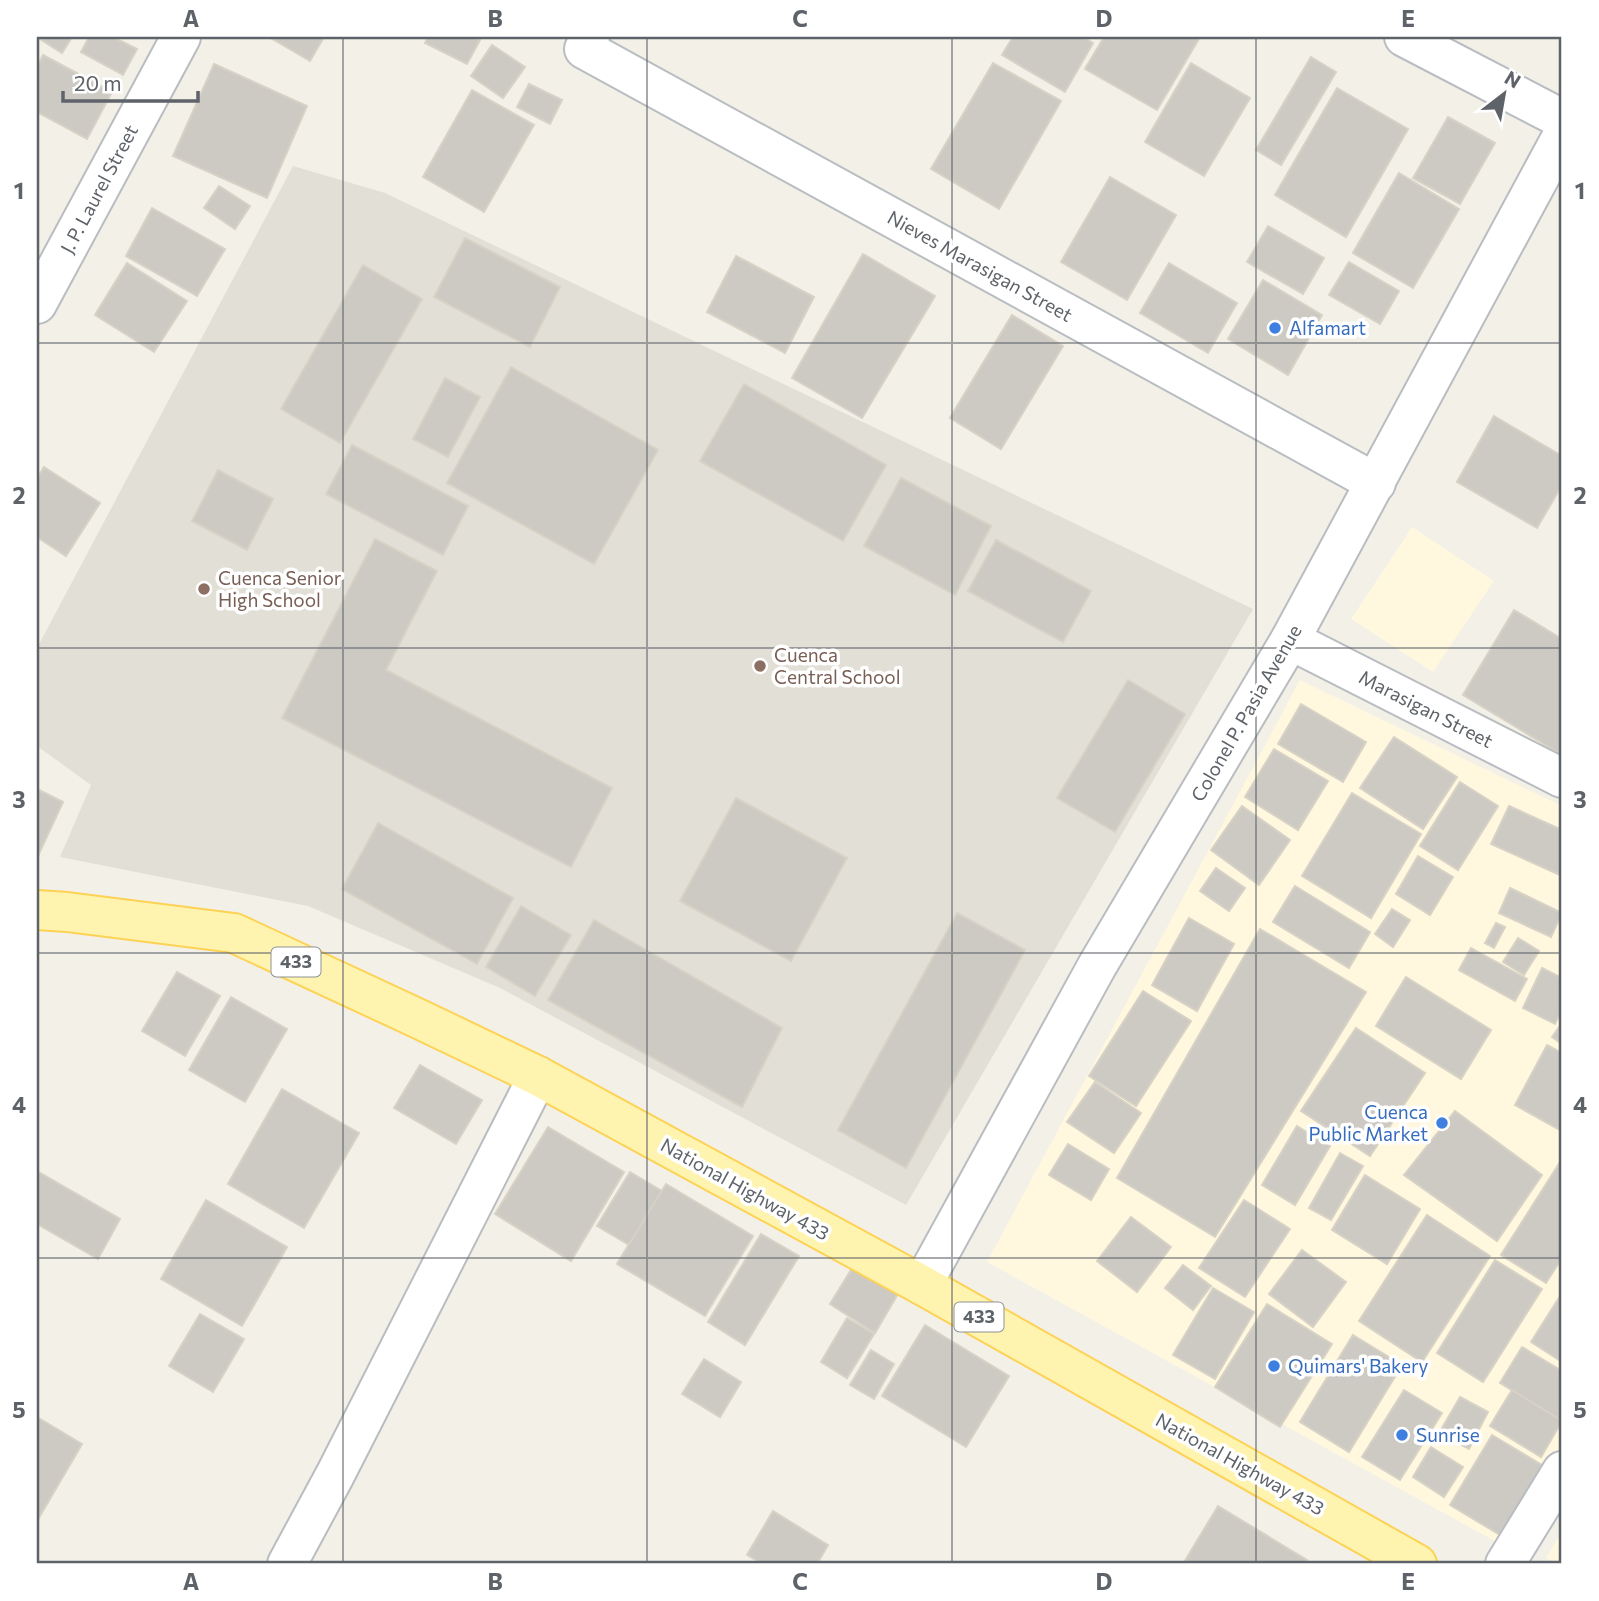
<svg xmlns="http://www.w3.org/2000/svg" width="1599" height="1601" font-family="Commissioner,sans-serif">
<rect width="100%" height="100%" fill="#f2f0e7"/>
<g fill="#fff8df">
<path d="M 1412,527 L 1494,581 L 1433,672 L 1351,619 Z"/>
<path d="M 1300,680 L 1562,806 L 1562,1446 L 1502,1545 L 987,1262 Z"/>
<path d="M 1562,1531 L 1562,1564 L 1556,1564 L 1546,1558 Z"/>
</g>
<path fill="#e2dfd6" d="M 293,166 L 385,193 L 1253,609 L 906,1205 L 500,988 L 308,906 L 60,857 L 91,785 L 37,746 L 37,648 Z"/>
<g fill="#cdcac4" stroke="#d7d2c5" stroke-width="2">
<path d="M 37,37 L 72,37 L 62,53 Z"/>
<path d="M 89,37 L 113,37 L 137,49 L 123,75 L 81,52 Z"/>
<path d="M 269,37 L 324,37 L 310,61 Z"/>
<path d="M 428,37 L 474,37 L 480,40 L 467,64 L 425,43 Z"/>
<path d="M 1013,37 L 1083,37 L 1093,43 L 1065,92 L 1002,55 Z"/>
<path d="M 1104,37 L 1200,37 L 1157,110 L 1085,69 Z"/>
<path d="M 492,45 L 525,67 L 503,98 L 471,76 Z"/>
<path d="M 43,55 L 112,92 L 87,139 L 37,112 L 37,67 Z"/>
<path d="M 1311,57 L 1336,72 L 1281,165 L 1256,150 Z"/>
<path d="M 993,63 L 1061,101 L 999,209 L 931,169 Z"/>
<path d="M 1191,63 L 1250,98 L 1204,176 L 1145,142 Z"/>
<path d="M 214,64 L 307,106 L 267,198 L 173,156 Z"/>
<path d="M 529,84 L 562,100 L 550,124 L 517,107 Z"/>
<path d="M 1337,88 L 1408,129 L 1346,237 L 1275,195 Z"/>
<path d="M 472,90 L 534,125 L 484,212 L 423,177 Z"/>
<path d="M 1448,117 L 1495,143 L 1460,204 L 1413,178 Z"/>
<path d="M 1399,173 L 1459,209 L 1413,288 L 1353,253 Z"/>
<path d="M 1110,177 L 1176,215 L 1127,300 L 1061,262 Z"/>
<path d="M 219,186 L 250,206 L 235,229 L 204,208 Z"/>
<path d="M 152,208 L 225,249 L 197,296 L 126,256 Z"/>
<path d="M 1268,226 L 1324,258 L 1303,294 L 1247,262 Z"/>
<path d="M 465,238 L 560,287 L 530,347 L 434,297 Z"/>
<path d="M 863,254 L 935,296 L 862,418 L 792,378 Z"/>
<path d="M 736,256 L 814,297 L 785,353 L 707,312 Z"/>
<path d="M 1349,262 L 1399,291 L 1380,324 L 1329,295 Z"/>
<path d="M 127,263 L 187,301 L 154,352 L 95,315 Z"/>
<path d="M 1169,263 L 1237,303 L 1208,353 L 1140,313 Z"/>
<path d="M 363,265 L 422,299 L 340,443 L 281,409 Z"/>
<path d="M 1263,280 L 1322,315 L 1288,375 L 1228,339 Z"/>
<path d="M 1012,315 L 1063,346 L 1001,449 L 950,418 Z"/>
<path d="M 511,367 L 658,450 L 594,564 L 447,483 Z"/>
<path d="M 445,378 L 480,397 L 448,457 L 413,439 Z"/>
<path d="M 744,384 L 886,465 L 843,541 L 700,461 Z"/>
<path d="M 1494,416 L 1562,456 L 1562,485 L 1537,528 L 1457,482 Z"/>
<path d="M 352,445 L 468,506 L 443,555 L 326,494 Z"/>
<path d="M 44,467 L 100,503 L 66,556 L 37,537 L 37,479 Z"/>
<path d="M 218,470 L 273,499 L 247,550 L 192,521 Z"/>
<path d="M 901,478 L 991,526 L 955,595 L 864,546 Z"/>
<path d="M 375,539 L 437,571 L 386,670 L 612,788 L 571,867 L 282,718 Z"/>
<path d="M 996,540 L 1091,591 L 1063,642 L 968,591 Z"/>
<path d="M 1514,610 L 1562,639 L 1562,755 L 1463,695 Z"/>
<path d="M 1128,680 L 1185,714 L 1115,832 L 1057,798 Z"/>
<path d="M 1301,704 L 1366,742 L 1343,782 L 1278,744 Z"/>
<path d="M 1394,737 L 1457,777 L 1423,829 L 1360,788 Z"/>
<path d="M 1274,749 L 1328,781 L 1298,830 L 1245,797 Z"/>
<path d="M 1460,782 L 1498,806 L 1458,870 L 1420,846 Z"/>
<path d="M 37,789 L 63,802 L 37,858 Z"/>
<path d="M 1352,793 L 1421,834 L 1371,918 L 1302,876 Z"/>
<path d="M 736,798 L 847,858 L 791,961 L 680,901 Z"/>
<path d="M 1242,806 L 1290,840 L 1259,885 L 1211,850 Z"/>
<path d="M 1509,806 L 1562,830 L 1562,876 L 1491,844 Z"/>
<path d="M 378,823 L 513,898 L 477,964 L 342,889 Z"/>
<path d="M 1418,856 L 1453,877 L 1430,915 L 1396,894 Z"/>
<path d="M 1216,868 L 1245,888 L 1229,911 L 1200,891 Z"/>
<path d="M 1295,886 L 1370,932 L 1349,968 L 1273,922 Z"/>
<path d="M 1510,888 L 1562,913 L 1551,937 L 1499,913 Z"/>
<path d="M 521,906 L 571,935 L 535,996 L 486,967 Z"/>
<path d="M 1392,909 L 1410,920 L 1393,947 L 1375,934 Z"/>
<path d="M 957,913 L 1025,950 L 906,1168 L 838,1130 Z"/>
<path d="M 1189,918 L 1234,944 L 1197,1011 L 1152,985 Z"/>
<path d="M 594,920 L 782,1028 L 742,1107 L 548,1000 Z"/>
<path d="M 1496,923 L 1505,927 L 1494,948 L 1485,943 Z"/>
<path d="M 1260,929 L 1366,992 L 1215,1237 L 1117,1178 Z"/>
<path d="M 1518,938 L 1539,951 L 1524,975 L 1503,962 Z"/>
<path d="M 1471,948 L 1527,979 L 1515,1001 L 1459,970 Z"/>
<path d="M 1542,968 L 1562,978 L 1562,1009 L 1555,1024 L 1523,1008 Z"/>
<path d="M 177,972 L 220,996 L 185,1056 L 142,1031 Z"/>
<path d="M 1406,977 L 1491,1030 L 1461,1079 L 1376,1026 Z"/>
<path d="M 1143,991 L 1191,1021 L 1136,1106 L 1089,1076 Z"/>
<path d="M 231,997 L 287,1029 L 245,1102 L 189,1070 Z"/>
<path d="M 1562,1023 L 1562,1044 L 1552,1037 Z"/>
<path d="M 1356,1028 L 1425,1073 L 1370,1156 L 1301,1111 Z"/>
<path d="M 1547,1045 L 1562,1053 L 1562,1126 L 1560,1130 L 1515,1105 Z"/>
<path d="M 420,1065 L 482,1100 L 456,1144 L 394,1108 Z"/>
<path d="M 1095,1082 L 1141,1113 L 1114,1153 L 1067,1122 Z"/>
<path d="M 282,1089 L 359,1133 L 304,1228 L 228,1184 Z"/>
<path d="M 1455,1111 L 1542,1175 L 1497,1241 L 1404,1175 Z"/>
<path d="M 1297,1126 L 1330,1146 L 1295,1205 L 1262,1185 Z"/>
<path d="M 548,1127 L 624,1172 L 571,1261 L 495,1214 Z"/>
<path d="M 1068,1144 L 1109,1169 L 1091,1200 L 1049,1175 Z"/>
<path d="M 1340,1153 L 1363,1166 L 1331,1220 L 1309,1208 Z"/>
<path d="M 1562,1159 L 1562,1258 L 1546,1283 L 1501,1255 Z"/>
<path d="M 37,1171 L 120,1219 L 98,1259 L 37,1224 Z"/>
<path d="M 630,1172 L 662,1191 L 629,1245 L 597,1226 Z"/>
<path d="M 1365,1175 L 1420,1209 L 1387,1264 L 1332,1230 Z"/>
<path d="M 666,1184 L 753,1236 L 705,1316 L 617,1264 Z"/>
<path d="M 206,1200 L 287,1247 L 242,1326 L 161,1279 Z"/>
<path d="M 1244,1200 L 1290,1229 L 1245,1297 L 1199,1268 Z"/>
<path d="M 1427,1215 L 1490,1256 L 1422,1362 L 1359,1321 Z"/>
<path d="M 1131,1217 L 1171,1247 L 1137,1292 L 1097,1261 Z"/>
<path d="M 761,1234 L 799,1256 L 745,1345 L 708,1322 Z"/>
<path d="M 1302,1250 L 1346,1282 L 1313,1327 L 1269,1294 Z"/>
<path d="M 1495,1260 L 1542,1289 L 1483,1382 L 1437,1353 Z"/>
<path d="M 854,1265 L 899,1292 L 875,1333 L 830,1304 Z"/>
<path d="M 1183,1265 L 1211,1286 L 1193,1310 L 1165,1288 Z"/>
<path d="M 1213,1288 L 1254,1312 L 1215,1379 L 1173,1355 Z"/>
<path d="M 1562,1293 L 1562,1362 L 1531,1342 Z"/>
<path d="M 1267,1304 L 1332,1344 L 1280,1427 L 1215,1387 Z"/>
<path d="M 200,1314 L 244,1339 L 213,1392 L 169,1366 Z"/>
<path d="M 847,1318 L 874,1334 L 847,1378 L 821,1362 Z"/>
<path d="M 925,1325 L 1009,1376 L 966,1447 L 882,1396 Z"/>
<path d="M 1353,1335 L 1402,1365 L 1349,1452 L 1300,1422 Z"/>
<path d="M 1522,1347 L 1562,1371 L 1562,1421 L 1500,1383 Z"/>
<path d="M 871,1350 L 894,1364 L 874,1399 L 850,1385 Z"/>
<path d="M 704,1359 L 741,1382 L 720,1417 L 682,1394 Z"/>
<path d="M 1404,1390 L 1442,1413 L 1400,1480 L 1362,1457 Z"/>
<path d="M 1512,1390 L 1562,1421 L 1541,1457 L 1490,1426 Z"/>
<path d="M 1460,1397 L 1488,1412 L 1469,1449 L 1439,1433 Z"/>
<path d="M 37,1417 L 82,1444 L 37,1521 Z"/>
<path d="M 1492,1435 L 1542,1465 L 1500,1535 L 1450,1505 Z"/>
<path d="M 1431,1447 L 1463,1467 L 1444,1497 L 1413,1477 Z"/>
<path d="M 1218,1506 L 1307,1560 L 1304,1564 L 1183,1564 Z"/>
<path d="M 773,1511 L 828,1545 L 817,1564 L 763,1564 L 747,1555 Z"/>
</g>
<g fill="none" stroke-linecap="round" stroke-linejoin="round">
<g stroke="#b9bdc1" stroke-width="42">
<g id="minor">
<path d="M 590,37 L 584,49 L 1376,483"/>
<path d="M 1404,37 L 1562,119"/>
<path d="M 37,304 L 181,37"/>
<path d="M 1290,640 L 1562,778"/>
<path d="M 922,1285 L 1097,966 L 1290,640 L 1562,136"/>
<path d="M 287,1564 L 335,1475 L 538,1076"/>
<path d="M 1505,1564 L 1562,1471"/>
</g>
</g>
<g stroke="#fdd255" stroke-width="42">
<path id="major" d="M 37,910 L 67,912 L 234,933 L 417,1018 L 538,1076 L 922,1285 L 1417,1564"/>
</g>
<use href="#minor" stroke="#fff" stroke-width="38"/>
<use href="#major" stroke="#fff4af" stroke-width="38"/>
</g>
<path fill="none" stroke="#5e6369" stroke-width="2" stroke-opacity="0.55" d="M 343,37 L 343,1564M 647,37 L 647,1564M 952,37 L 952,1564M 1256,37 L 1256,1564M 37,343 L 1562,343M 37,648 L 1562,648M 37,953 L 1562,953M 37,1258 L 1562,1258"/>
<g fill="#3f7fe0" stroke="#fff" stroke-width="2.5">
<circle cx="1275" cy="328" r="7"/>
<circle cx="1442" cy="1123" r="7"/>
<circle cx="1274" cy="1366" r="7"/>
<circle cx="1402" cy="1435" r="7"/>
</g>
<g fill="#8d6e63" stroke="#fff" stroke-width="2.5">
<circle cx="204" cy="589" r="7"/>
<circle cx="760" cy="666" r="7"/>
</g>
<g text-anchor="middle" stroke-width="7" stroke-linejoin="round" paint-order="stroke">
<g fill="#fff" stroke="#8e9296" stroke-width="2">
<rect x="271.5" y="947.5" width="49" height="29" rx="5"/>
<rect x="954.5" y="1302.5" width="49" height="29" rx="5"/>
</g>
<g font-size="18" font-weight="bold" fill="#5e6369">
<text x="296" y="968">433</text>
<text x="979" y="1323">433</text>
</g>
<g font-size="19" fill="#5e6369" stroke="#fff">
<text transform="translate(99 189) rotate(-62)" y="7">J. P. Laurel Street</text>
<text transform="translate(980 266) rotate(29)" y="7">Nieves Marasigan Street</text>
<text transform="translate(1426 709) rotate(27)" y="7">Marasigan Street</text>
<text transform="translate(1246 713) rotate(-60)" y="7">Colonel P. Pasia Avenue</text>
<text transform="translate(745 1189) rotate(29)" y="7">National Highway 433</text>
<text transform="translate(1240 1464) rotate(29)" y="7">National Highway 433</text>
</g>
<g font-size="19" fill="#366cbe" stroke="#fff" text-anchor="start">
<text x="1289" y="335">Alfamart</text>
<text x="1428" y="1119" text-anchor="end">Cuenca<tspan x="1428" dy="22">Public Market</tspan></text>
<text x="1288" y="1373">Quimars' Bakery</text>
<text x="1416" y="1442">Sunrise</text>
</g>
<g font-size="19" fill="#785e54" stroke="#fff" text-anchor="start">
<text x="218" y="585">Cuenca Senior<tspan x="218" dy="22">High School</tspan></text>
<text x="774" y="662">Cuenca<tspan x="774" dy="22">Central School</tspan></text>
</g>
</g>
<rect width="1599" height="1601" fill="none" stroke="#ffffff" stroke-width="77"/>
<g transform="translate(1504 94) rotate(31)" stroke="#ffffff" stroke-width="5" paint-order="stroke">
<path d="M0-5L12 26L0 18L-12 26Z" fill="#5e6369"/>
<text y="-10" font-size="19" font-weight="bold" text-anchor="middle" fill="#5e6369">N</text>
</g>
<path d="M63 91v10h135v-10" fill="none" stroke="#5e6369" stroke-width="3.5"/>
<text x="74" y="91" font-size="21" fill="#5e6369" stroke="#ffffff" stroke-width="5" paint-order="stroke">20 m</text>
<rect x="38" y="38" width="1522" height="1524" fill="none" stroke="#5e6369" stroke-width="2.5"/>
<g font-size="23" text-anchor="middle" font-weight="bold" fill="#5e6369">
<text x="191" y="27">A</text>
<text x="495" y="27">B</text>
<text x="800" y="27">C</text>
<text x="1104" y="27">D</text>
<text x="1408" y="27">E</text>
<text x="19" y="199">1</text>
<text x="1580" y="199">1</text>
<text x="19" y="504">2</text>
<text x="1580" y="504">2</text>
<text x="19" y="808">3</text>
<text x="1580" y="808">3</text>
<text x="19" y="1113">4</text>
<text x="1580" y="1113">4</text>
<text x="19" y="1418">5</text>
<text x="1580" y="1418">5</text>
<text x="191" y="1590">A</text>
<text x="495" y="1590">B</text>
<text x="800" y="1590">C</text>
<text x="1104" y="1590">D</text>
<text x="1408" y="1590">E</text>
</g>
</svg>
